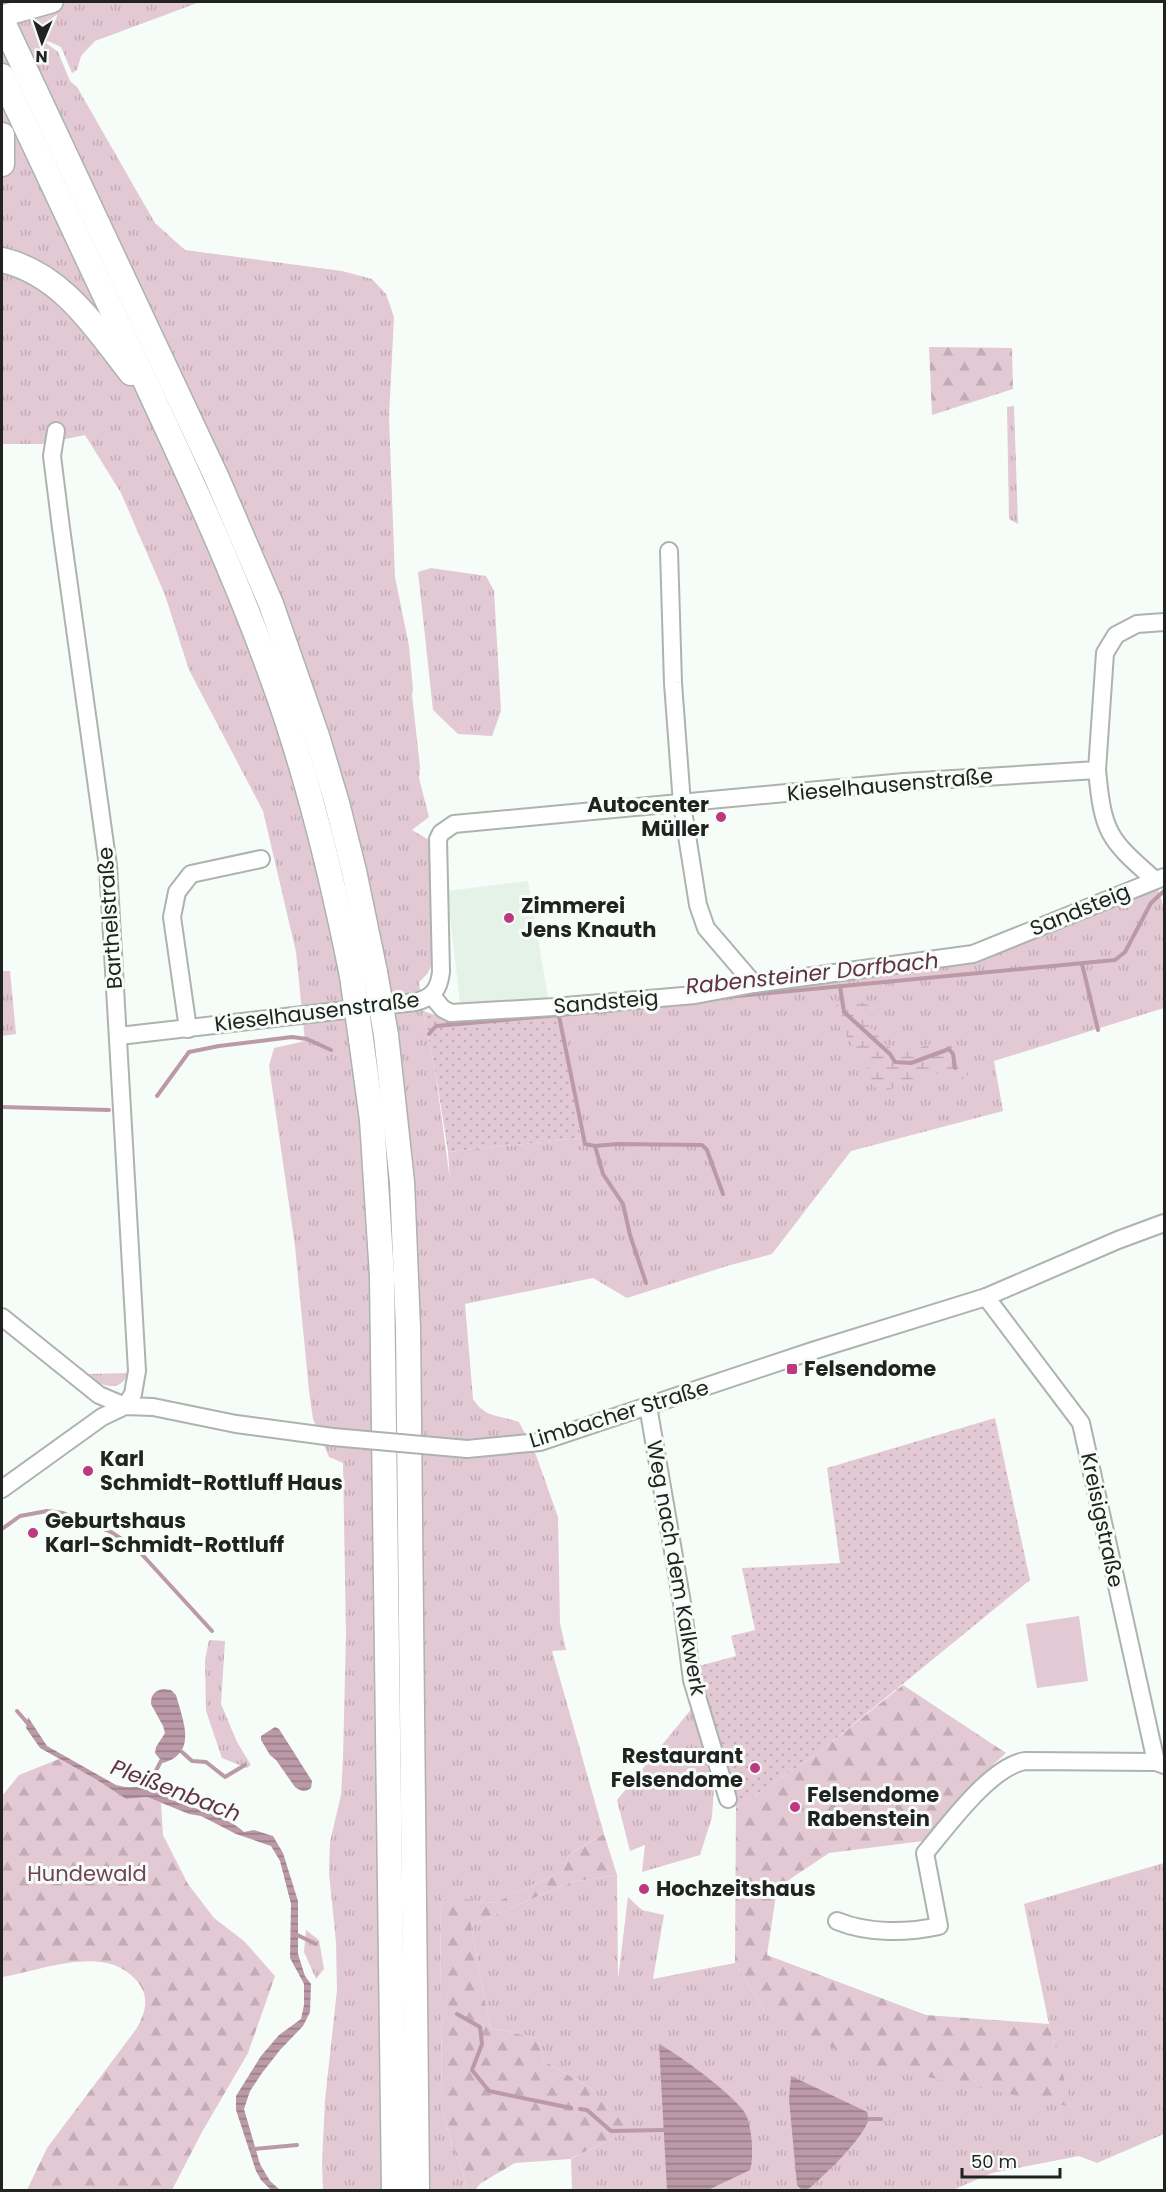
<svg xmlns="http://www.w3.org/2000/svg" width="1166" height="2192" font-family="Poppins,sans-serif">
<defs>
<pattern id="grass-tufts" width="24" height="20" patternUnits="userSpaceOnUse" patternTransform="scale(1.5)"><rect width="24" height="20" fill="#e3c9d4"/><path d="M3 7l-1-3M5 7V3M7 7l1-3M15 17l-1-3M17 17v-4M19 17l1-3" fill="none" stroke="#c2acb6"/></pattern>
<pattern id="forest-firs" width="22" height="20" patternUnits="userSpaceOnUse" patternTransform="scale(1.5)"><rect width="22" height="20" fill="#e3c9d4"/><path d="M5 1l3.5 6h-7zM16 11l3.5 6h-7z" fill="#c2acb6"/></pattern>
<pattern id="wetland-marsh" width="20" height="14" patternUnits="userSpaceOnUse" patternTransform="scale(1.5)"><rect width="20" height="14" fill="#e3c9d4"/><path d="M1 5h8M5 5V1M11 12h8M15 12V8" fill="none" stroke="#c2acb6"/></pattern>
<pattern id="park-dots" width="8" height="8" patternUnits="userSpaceOnUse" patternTransform="scale(1.5)"><rect width="8" height="8" fill="#e3c9d4"/><path d="M2 2h.1M6 6h.1" fill="none" stroke="#c2acb6" stroke-width="1.8" stroke-linecap="round"/></pattern>
<pattern id="water-rules" width="6" height="5" patternUnits="userSpaceOnUse" patternTransform="scale(1.5)"><rect width="6" height="5" fill="#bb99a7"/><path d="M0 2.5h6" fill="none" stroke="#987c88"/></pattern>
</defs>
<rect width="100%" height="100%" fill="#f6fcf8"/>
<path fill="#e4f2e8" d="M 528,881 L 549,1003 L 461,1011 L 447,891 Z"/>
<g fill="url(#grass-tufts)">
<path d="M 2,2 L 200,2 L 95,41 L 81,56 L 77,70 L 72,73 L 61,47 L 48,41 L 46,43 L 58,52 L 70,81 L 77,87 L 155,223 L 185,250 L 342,271 L 372,279 L 386,294 L 394,317 L 389,417 L 395,577 L 409,646 L 413,689 L 412,695 L 420,767 L 419,778 L 429,817 L 412,830 L 429,840 L 431,850 L 434,959 L 428,973 L 419,982 L 423,1011 L 435,1069 L 450,1180 L 448,1152 L 581,1138 L 559,1016 L 979,955 L 1157,886 L 1164,908 L 1164,1008 L 994,1061 L 1003,1111 L 851,1151 L 772,1254 L 727,1266 L 627,1298 L 593,1278 L 465,1304 L 473,1399 C 485,1418 499,1415 519,1422 L 536,1455 L 558,1517 L 560,1623 L 566,1650 L 552,1651 L 604,1834 L 569,1854 L 563,1871 L 494,1903 L 440,1897 L 442,2109 L 452,2145 L 463,2173 L 466,2190 L 323,2190 L 322,2162 L 325,2100 L 337,1990 L 336,1942 L 329,1873 L 330,1842 L 341,1795 L 343,1758 L 346,1635 L 343,1463 L 329,1457 L 313,1419 L 309,1391 L 295,1246 L 269,1066 L 274,1048 L 305,1041 L 296,952 L 263,811 L 189,670 L 165,595 L 121,493 L 85,435 L 42,444 L 2,444 Z"/>
<path d="M 1014,406 L 1018,524 L 1009,519 L 1007,407 Z"/>
<path d="M 431,568 L 486,576 L 494,591 L 501,711 L 492,736 L 458,734 L 433,710 L 418,572 Z"/>
<path d="M 2,971 L 10,971 L 16,1034 L 2,1036 Z"/>
<path d="M 129,1373 C 119,1395 99,1385 85,1374 Z"/>
<path d="M 209,1640 L 225,1641 L 221,1704 L 237,1742 L 251,1765 L 247,1768 L 222,1758 L 206,1711 L 205,1660 Z"/>
<path d="M 693,1707 L 715,1772 L 712,1817 L 700,1855 L 642,1872 L 645,1845 L 630,1851 L 617,1800 Z"/>
<path d="M 1164,1863 L 1164,2134 L 1097,2163 L 1079,2156 L 992,2173 L 953,2190 L 572,2190 L 571,2159 L 629,2130 L 589,2087 L 544,2061 L 537,2038 L 490,2028 L 471,1925 L 571,1882 L 617,1875 L 618,1979 L 628,1897 L 642,1910 L 664,1915 L 653,1979 L 735,1963 L 764,2010 L 1071,2107 L 1049,2024 L 1024,1904 Z"/>
<path d="M 306,1930 L 319,1940 L 324,1969 L 316,1979 L 304,1952 Z"/>
</g>
<g fill="url(#forest-firs)">
<path d="M 929,347 L 1012,348 L 1013,389 L 932,415 Z"/>
<path d="M 903,1685 L 1006,1753 L 995,1763 L 923,1841 L 829,1853 L 777,1888 L 767,1955 L 926,2015 L 1049,2024 L 1072,2107 L 860,2063 L 764,2010 L 735,1963 L 736,1808 L 817,1754 Z"/>
<path d="M 59,1759 L 97,1780 L 126,1799 L 147,1797 L 161,1803 L 163,1835 L 188,1884 L 214,1918 L 244,1941 L 275,1976 L 248,2053 L 202,2132 L 172,2190 L 27,2190 L 47,2148 L 137,2028 C 146,2011 150,1997 137,1981 C 106,1943 43,1970 2,1977 L 2,1796 L 19,1775 Z"/>
<path d="M 604,1834 L 617,1875 L 571,1882 L 471,1925 L 490,2028 L 537,2038 L 544,2061 L 589,2087 L 630,2130 L 570,2159 L 515,2163 L 481,2183 L 475,2190 L 466,2190 L 463,2173 L 452,2145 L 442,2109 L 440,1896 L 494,1903 L 563,1871 L 569,1854 Z"/>
</g>
<path fill="url(#wetland-marsh)" d="M 859,1001 L 870,1006 L 873,1017 L 871,1028 C 877,1034 884,1044 891,1048 C 911,1059 932,1036 951,1044 L 961,1066 L 969,1074 L 960,1081 L 941,1073 L 884,1091 L 873,1086 L 866,1064 L 836,1021 L 836,1005 Z"/>
<g fill="url(#park-dots)">
<path d="M 423,1011 L 451,1020 L 559,1016 L 581,1138 L 448,1152 L 435,1069 Z"/>
<path d="M 995,1418 L 1030,1580 L 817,1754 L 736,1808 L 695,1667 L 736,1656 L 731,1636 L 755,1630 L 742,1568 L 840,1563 L 827,1468 Z"/>
</g>
<path fill="#e3c9d4" d="M 1079,1616 L 1088,1681 L 1037,1688 L 1026,1624 Z"/>
<g fill="url(#water-rules)">
<path d="M 163,1689 L 171,1690 L 176,1695 C 183,1721 198,1753 163,1763 L 155,1753 L 156,1747 L 165,1733 L 163,1726 L 151,1704 C 151,1695 154,1691 163,1689 Z"/>
<path d="M 28,1717 L 47,1746 L 116,1785 C 130,1789 133,1786 144,1787 C 150,1788 165,1796 171,1799 C 194,1810 223,1813 244,1832 L 254,1830 L 273,1836 L 283,1853 L 298,1901 L 298,1954 L 305,1976 L 311,1984 L 310,2012 L 303,2026 L 280,2050 L 262,2073 L 250,2091 L 244,2109 L 260,2164 L 270,2181 L 280,2190 L 271,2190 L 261,2180 L 256,2171 L 236,2110 L 236,2096 L 261,2056 L 279,2035 L 301,2019 L 304,2005 L 304,1984 L 290,1958 L 291,1904 L 280,1861 L 271,1846 L 236,1834 L 201,1816 L 189,1814 L 147,1797 L 126,1799 L 97,1780 L 40,1748 L 26,1728 Z"/>
<path d="M 275,1727 L 279,1729 L 312,1781 L 311,1788 C 305,1793 300,1791 295,1787 L 276,1760 L 270,1755 L 261,1740 L 261,1736 Z"/>
<path d="M 659,2044 C 678,2054 737,2097 746,2115 C 752,2127 754,2158 750,2170 L 708,2190 L 667,2190 Z"/>
<path d="M 791,2076 L 861,2109 L 867,2112 L 869,2119 C 862,2140 825,2175 807,2190 L 801,2189 L 797,2185 L 789,2099 Z"/>
</g>
<g fill="none" stroke-linecap="round" stroke-linejoin="round">
<g stroke="#bb99a7" stroke-width="4">
<path d="M 1082,964 L 1098,1030"/>
<path d="M 840,986 L 844,1012 L 890,1054 L 895,1062 L 911,1063 L 949,1049 L 953,1054 L 955,1068"/>
<path d="M 727,997 L 1115,960 L 1125,952 L 1151,903 L 1164,891"/>
<path d="M 559,1016 L 585,1144 L 595,1146 L 617,1144 L 702,1145 L 707,1150 L 723,1194"/>
<path d="M 429,1034 L 436,1026 L 616,1010"/>
<path d="M 157,1096 L 189,1052 L 219,1046 L 292,1037 L 307,1039 L 331,1050"/>
<path d="M 2,1107 L 109,1110"/>
<path d="M 595,1146 L 603,1174 L 623,1204 L 630,1235 L 646,1283"/>
<path d="M 2,1529 L 20,1516 L 47,1511 L 63,1513 L 111,1532 L 137,1549 L 212,1631"/>
<path d="M 17,1711 L 30,1726"/>
<path d="M 182,1752 L 192,1761 L 206,1762 L 225,1777 L 245,1765"/>
<path d="M 145,1792 L 161,1761"/>
<path d="M 293,1933 L 316,1944"/>
<path d="M 457,2014 L 480,2027 L 482,2044 L 472,2070 L 489,2091 L 571,2108"/>
<path d="M 580,2109 L 587,2110 L 611,2131 L 663,2130"/>
<path d="M 869,2119 L 881,2119"/>
<path d="M 253,2149 L 297,2145"/>
</g>
<g stroke="#adb3af" stroke-width="20">
<g id="minor">
<path d="M 56,431 L 52,456 L 61,528 L 108,866 L 137,1371 L 133,1394 L 125,1406"/>
<path d="M 669,551 L 673,683 L 682,804 L 698,905 L 706,928 L 754,984"/>
<path d="M 1097,770 C 1103,833 1108,839 1155,880"/>
<path d="M 432,996 L 443,1009 L 451,1013 L 554,1007 L 695,995 L 754,984 L 973,954 L 1164,877"/>
<path d="M 188,1029 L 172,917 L 177,892 L 191,874 L 261,859"/>
<path d="M 119,1036 L 415,1002 C 433,998 439,989 441,972 L 438,839 L 441,833 L 454,824 L 904,782 L 1097,770 L 1105,653 L 1116,635 L 1137,624 L 1164,622"/>
<path d="M 986,1297 L 1081,1423 L 1156,1762"/>
<path d="M 2,1317 L 99,1395 L 125,1406"/>
<path d="M 648,1406 L 682,1603 L 692,1680 L 728,1799"/>
<path d="M 467,1449 L 540,1442 L 812,1351 L 986,1297 L 1118,1240 L 1164,1223"/>
<path d="M 2,1489 L 102,1417 L 125,1406 L 153,1407 L 236,1424 L 333,1437"/>
<path d="M 837,1921 C 869,1934 907,1933 939,1926 L 925,1853 C 948,1826 990,1767 1025,1761 L 1156,1762 L 1164,1765"/>
</g>
</g>
<g stroke="#adb3af" stroke-width="24">
<path id="major" d="M 2,16 L 52,2"/>
</g>
<g stroke="#adb3af" stroke-width="27">
<g id="highway">
<path d="M 2,20 L 216,476 L 271,604 L 317,736 L 337,803 L 354,871 L 375,972"/>
<path d="M 2,76 C 50,179 99,282 147,385 C 192,482 237,579 273,680 C 308,776 332,876 352,976"/>
<path d="M 2,135 L 2,164"/>
<path d="M 2,260 C 62,274 95,327 131,373"/>
<path d="M 386,1035 L 402,1182 L 408,1327 L 417,2190"/>
<path d="M 361,1039 L 372,1120 L 382,1276 L 394,2190"/>
</g>
</g>
<use href="#minor" stroke="#fff" stroke-width="16"/>
<use href="#major" stroke="#fff" stroke-width="21"/>
<use href="#highway" stroke="#fff" stroke-width="24"/>
<g stroke="#adb3af" stroke-width="20" stroke-linecap="butt">
<path id="minor-bridge" d="M 333,1437 L 467,1449"/>
</g>
<g stroke="#adb3af" stroke-width="27" stroke-linecap="butt">
<g id="highway-bridge">
<path d="M 375,972 L 386,1035"/>
<path d="M 352,976 L 361,1039"/>
</g>
</g>
<use href="#minor-bridge" stroke="#fff" stroke-width="16"/>
<use href="#highway-bridge" stroke="#fff" stroke-width="24"/>
</g>
<g fill="#bc3980" stroke="#f6fcf8" stroke-width="2">
<circle cx="721" cy="817" r="6"/>
<circle cx="509" cy="918" r="6"/>
<rect x="786" y="1363" width="12" height="12" rx="3"/>
<circle cx="88" cy="1471" r="6"/>
<circle cx="33" cy="1533" r="6"/>
<circle cx="755" cy="1768" r="6"/>
<circle cx="795" cy="1807" r="6"/>
<circle cx="644" cy="1889" r="6"/>
</g>
<g text-anchor="middle" stroke-width="6" stroke-linejoin="round" paint-order="stroke">
<g font-size="21" fill="#212321" stroke="#f6fcf8">
<text transform="translate(890 785) rotate(-5)" y="7">Kieselhausenstraße</text>
<text transform="translate(1080 910) rotate(-22)" y="7">Sandsteig</text>
<text transform="translate(110 918) rotate(-94)" y="7">Barthelstraße</text>
<text transform="translate(606 1002) rotate(-5)" y="7">Sandsteig</text>
<text transform="translate(317 1012) rotate(-7)" y="7">Kieselhausenstraße</text>
<text transform="translate(619 1414) rotate(-17)" y="7">Limbacher Straße</text>
<text transform="translate(1102 1520) rotate(78)" y="7">Kreisigstraße</text>
<text transform="translate(676 1568) rotate(80)" y="7">Weg nach dem Kalkwerk</text>
</g>
<g font-size="21" font-weight="bold" fill="#212321" stroke="#f6fcf8" text-anchor="start">
<text x="709" y="812" text-anchor="end">Autocenter<tspan x="709" dy="24">Müller</tspan></text>
<text x="521" y="913">Zimmerei<tspan x="521" dy="24">Jens Knauth</tspan></text>
<text x="804" y="1376">Felsendome</text>
<text x="100" y="1466">Karl<tspan x="100" dy="24">Schmidt-Rottluff Haus</tspan></text>
<text x="45" y="1528">Geburtshaus<tspan x="45" dy="24">Karl-Schmidt-Rottluff</tspan></text>
<text x="743" y="1763" text-anchor="end">Restaurant<tspan x="743" dy="24">Felsendome</tspan></text>
<text x="807" y="1802">Felsendome<tspan x="807" dy="24">Rabenstein</tspan></text>
<text x="656" y="1896">Hochzeitshaus</text>
</g>
<g font-size="21" fill="#724158" stroke="#f6fcf8">
<text x="87" y="1881">Hundewald</text>
</g>
<g font-size="22" font-style="italic" fill="#613148" stroke="#f6fcf8">
<text transform="translate(812 973) rotate(-6)" y="8">Rabensteiner Dorfbach</text>
<text transform="translate(176 1790) rotate(21)" y="8">Pleißenbach</text>
</g>
</g>
<rect width="1166" height="2192" fill="none" stroke="#212321" stroke-width="6"/>
<g transform="translate(42 42) rotate(182)" stroke="#f6fcf8" stroke-width="4.5" paint-order="stroke">
<path d="M0-4.5L10 22L0 15L-10 22Z" fill="#212321"/>
<text y="-9" font-size="16" font-weight="bold" text-anchor="middle" fill="#212321">N</text>
</g>
<path d="M962 2168v9h98v-9" fill="none" stroke="#212321" stroke-width="3"/>
<text x="971" y="2168" font-size="18" fill="#212321" stroke="#f6fcf8" stroke-width="4.5" paint-order="stroke">50 m</text>
</svg>
